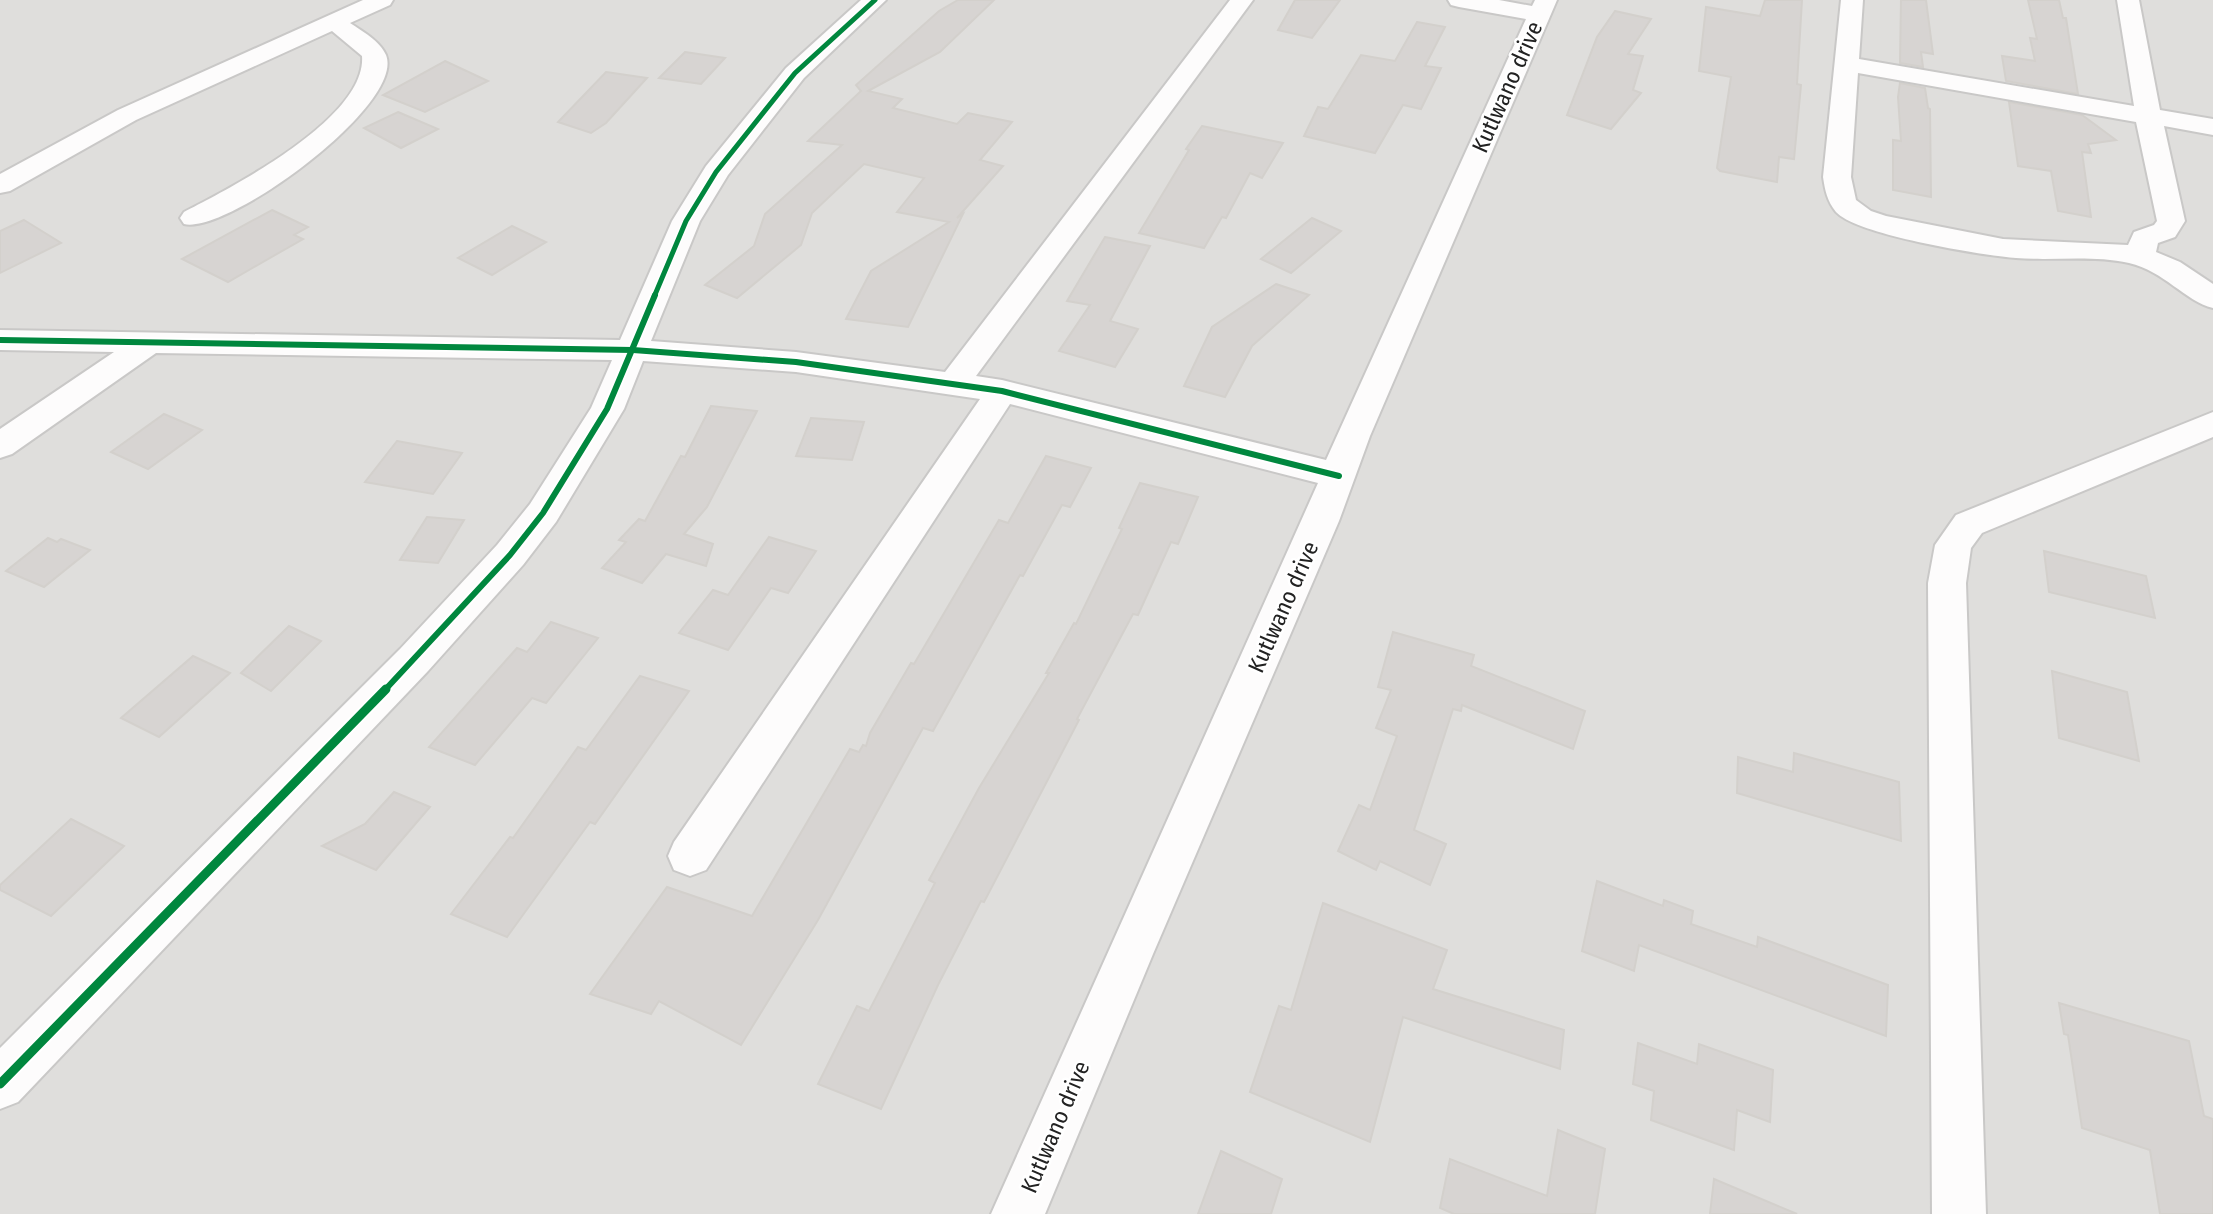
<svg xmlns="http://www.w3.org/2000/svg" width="2213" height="1214" font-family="'Fira Sans Condensed',sans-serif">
<rect width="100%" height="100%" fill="#f0eeeb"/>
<rect fill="#dfdedc" x="0" y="0" width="2213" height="1214"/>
<g fill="#d7d4d2" stroke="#d3d0cc" stroke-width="2">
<path d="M 958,0 L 994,0 L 940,52 L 868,91 L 902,99 L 893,108 L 957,124 L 968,113 L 1012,122 L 980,160 L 1003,166 L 957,218 L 963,214 L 908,327 L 846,319 L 871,271 L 949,222 L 897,212 L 924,178 L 864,164 L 812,213 L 801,245 L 737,298 L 705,285 L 754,246 L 765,214 L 842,145 L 808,141 L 861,91 L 856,85 L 939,11 Z"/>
<path d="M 1295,0 L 1340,0 L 1312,38 L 1278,30 Z"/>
<path d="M 1765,0 L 1802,0 L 1797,84 L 1801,85 L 1794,159 L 1779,157 L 1777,182 L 1720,171 L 1717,168 L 1731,77 L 1699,71 L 1706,7 L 1760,16 Z"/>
<path d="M 1901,0 L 1926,0 L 1933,54 L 1921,52 L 1923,67 L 1900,63 Z"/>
<path d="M 2028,0 L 2059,0 L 2063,18 L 2066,18 L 2078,94 L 2006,81 L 2002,56 L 2035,61 L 2030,38 L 2037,39 Z"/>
<path d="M 1615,11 L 1651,19 L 1628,54 L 1643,56 L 1633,90 L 1641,93 L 1611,129 L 1567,115 L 1597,37 Z"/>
<path d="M 1417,22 L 1445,27 L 1425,66 L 1441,68 L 1421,109 L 1403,105 L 1375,153 L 1304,136 L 1318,107 L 1328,109 L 1361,55 L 1395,61 Z"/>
<path d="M 685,52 L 725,58 L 701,84 L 659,78 Z"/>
<path d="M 445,61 L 488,81 L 425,112 L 383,95 Z"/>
<path d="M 606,72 L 647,78 L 606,123 L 591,133 L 558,122 Z"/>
<path d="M 1900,83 L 1925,88 L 1928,108 L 1930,109 L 1931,197 L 1893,190 L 1893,140 L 1901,141 L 1898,97 Z"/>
<path d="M 2009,102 L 2082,115 L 2116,140 L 2088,144 L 2091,153 L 2082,152 L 2091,217 L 2058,211 L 2051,171 L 2018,166 Z"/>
<path d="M 398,112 L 438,129 L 401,148 L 364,128 Z"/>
<path d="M 1202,126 L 1283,143 L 1262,178 L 1250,173 L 1226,218 L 1222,217 L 1204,248 L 1139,233 L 1189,150 L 1186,149 Z"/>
<path d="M 272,210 L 308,227 L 294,235 L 303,239 L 228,282 L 182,259 Z"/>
<path d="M 1312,218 L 1341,231 L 1291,273 L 1261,259 Z"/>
<path d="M 24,220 L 61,243 L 0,273 L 0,231 Z"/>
<path d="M 512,226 L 546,242 L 492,275 L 458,258 Z"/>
<path d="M 1105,237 L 1150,246 L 1110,321 L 1138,329 L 1115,367 L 1059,351 L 1090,305 L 1067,301 Z"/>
<path d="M 1276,284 L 1309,295 L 1252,346 L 1225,397 L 1184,386 L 1212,327 Z"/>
<path d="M 711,406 L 757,411 L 707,507 L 684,534 L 713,544 L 706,566 L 666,554 L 642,583 L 602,568 L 626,542 L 619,540 L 639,519 L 645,521 L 681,456 L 685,457 Z"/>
<path d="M 164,414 L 202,430 L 148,469 L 111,452 Z"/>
<path d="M 811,418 L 864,422 L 852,460 L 796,456 Z"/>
<path d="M 397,441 L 462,453 L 433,494 L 365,482 Z"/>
<path d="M 1046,456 L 1091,468 L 1070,507 L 1062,505 L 1023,576 L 1020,575 L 933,731 L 923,728 L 818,920 L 741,1045 L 659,1001 L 651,1014 L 590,994 L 667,887 L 752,916 L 850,749 L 859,752 L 863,745 L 866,746 L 870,733 L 911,663 L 914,664 L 999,520 L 1008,523 Z"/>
<path d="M 1140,483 L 1198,497 L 1178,544 L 1171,542 L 1138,615 L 1133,614 L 1077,719 L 1079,720 L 1044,787 L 984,902 L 981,901 L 938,985 L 881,1109 L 818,1084 L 857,1006 L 869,1011 L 935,883 L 929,880 L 979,788 L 1049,673 L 1046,673 L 1074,623 L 1076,624 L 1122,529 L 1119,528 Z"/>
<path d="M 427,517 L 464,520 L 438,563 L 400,560 Z"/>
<path d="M 769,537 L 816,551 L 788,593 L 771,588 L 728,650 L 679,633 L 713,590 L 728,595 Z"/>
<path d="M 48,538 L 57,542 L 61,539 L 90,550 L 44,587 L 6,571 Z"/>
<path d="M 2044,551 L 2146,576 L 2155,618 L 2049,592 Z"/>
<path d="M 551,622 L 598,638 L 546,703 L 532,698 L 475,765 L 429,747 L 517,648 L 527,652 Z"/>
<path d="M 289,626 L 321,641 L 271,691 L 241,673 Z"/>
<path d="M 1393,632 L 1474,655 L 1471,666 L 1585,711 L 1573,749 L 1462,705 L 1461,711 L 1453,709 L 1414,830 L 1446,844 L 1430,885 L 1380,861 L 1376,870 L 1338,851 L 1359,805 L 1370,810 L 1397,736 L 1376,728 L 1391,690 L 1378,687 Z"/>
<path d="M 193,656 L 230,673 L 159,737 L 121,718 Z"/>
<path d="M 2052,671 L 2127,692 L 2139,761 L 2059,738 Z"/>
<path d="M 640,676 L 689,691 L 595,824 L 590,822 L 507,937 L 451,914 L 510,837 L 513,838 L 578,747 L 586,750 Z"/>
<path d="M 1794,753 L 1899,782 L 1901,841 L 1737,793 L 1738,757 L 1793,772 Z"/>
<path d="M 394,792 L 430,807 L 376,870 L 322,846 L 365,824 Z"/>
<path d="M 71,819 L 124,846 L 51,916 L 0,890 L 0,885 Z"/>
<path d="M 1597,881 L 1663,906 L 1664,900 L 1693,911 L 1691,924 L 1757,947 L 1758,937 L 1888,985 L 1886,1036 L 1639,945 L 1634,971 L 1582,951 Z"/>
<path d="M 1323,903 L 1447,950 L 1433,989 L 1564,1030 L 1560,1069 L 1403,1017 L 1370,1142 L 1250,1092 L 1279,1006 L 1291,1010 Z"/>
<path d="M 2059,1003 L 2189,1041 L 2204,1116 L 2213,1119 L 2213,1214 L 2160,1214 L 2150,1150 L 2082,1128 L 2068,1035 L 2064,1034 Z"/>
<path d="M 1638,1043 L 1697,1064 L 1699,1044 L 1773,1070 L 1770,1122 L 1737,1110 L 1734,1150 L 1651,1120 L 1654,1091 L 1633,1084 Z"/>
<path d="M 1558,1130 L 1605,1149 L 1595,1214 L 1454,1214 L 1440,1208 L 1450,1159 L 1547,1196 Z"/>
<path d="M 1221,1151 L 1282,1179 L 1271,1214 L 1198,1214 Z"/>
<path d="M 1714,1179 L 1797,1214 L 1710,1214 Z"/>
</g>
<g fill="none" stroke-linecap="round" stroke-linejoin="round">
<g stroke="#c9c8c7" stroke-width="4">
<g id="minor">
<path d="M 363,0 L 393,0 L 390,5 L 350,23 C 362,31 380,41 386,55 C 406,104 227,235 184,224 L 180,218 L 184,212 C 231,188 367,118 362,56 L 332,31 L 136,120 L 10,191 L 0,193 L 0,174 L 118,110 Z"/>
<path d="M 861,0 L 886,0 L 804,78 L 728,175 L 700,221 L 651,341 L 796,352 L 945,372 L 1230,0 L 1253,0 L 976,376 L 1002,380 L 1326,460 L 1526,19 L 1459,7 L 1451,5 L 1448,0 L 1499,0 L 1532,6 L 1535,0 L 1557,0 L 1370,436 L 1339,521 L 1153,954 L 1045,1214 L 991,1214 L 1318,483 L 1010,404 L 706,870 L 690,876 L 674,870 L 668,856 L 674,842 L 980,399 L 796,372 L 643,361 L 624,409 L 556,522 L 523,565 L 428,671 L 18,1102 L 0,1109 L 0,1048 L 400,649 L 497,545 L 530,504 L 591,408 L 612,360 L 156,353 L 12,454 L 0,458 L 0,429 L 114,352 L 0,350 L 0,330 L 620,340 L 672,221 L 706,166 L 786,68 Z"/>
<path d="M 1841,0 L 1863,0 L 1859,59 L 2134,106 L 2117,0 L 2139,0 L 2160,110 L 2213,119 L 2213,135 L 2164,126 L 2185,221 L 2175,237 L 2158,243 L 2156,252 L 2180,262 L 2213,284 L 2213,308 C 2185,301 2164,271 2129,263 C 2093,255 2053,261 2016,258 C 1981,255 1857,235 1836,212 C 1827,201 1825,190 1823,177 ZM 1858,73 L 2136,122 L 2157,221 L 2154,225 L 2134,232 L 2128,245 L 2003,239 L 1886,216 L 1871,211 L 1856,200 L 1851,177 Z"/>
<path d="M 2213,412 L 2213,437 L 1982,533 L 1971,548 L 1966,583 L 1986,1214 L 1932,1214 L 1928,583 L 1935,545 L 1956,515 Z"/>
</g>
</g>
<use href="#minor" fill="#fdfcfc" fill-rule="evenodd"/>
<g stroke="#fff" stroke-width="8">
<path id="cycleway-far2" d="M 654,297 L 686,221 L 716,172 L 795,73 L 875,0"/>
</g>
<g stroke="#fff" stroke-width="10">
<g id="cycleway-far1">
<path d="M 0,340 L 633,350 L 796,362 L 1002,391 L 1339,476"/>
<path d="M 384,691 L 510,555 L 543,513 L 607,409 L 655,295"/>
</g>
</g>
<g stroke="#fff" stroke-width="13">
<path id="cycleway" d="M 0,1084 L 386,689"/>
</g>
<use href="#cycleway-far2" stroke="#00873e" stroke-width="5"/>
<use href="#cycleway-far1" stroke="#00873e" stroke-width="6"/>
<use href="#cycleway" stroke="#00873e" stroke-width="9"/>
</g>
<g text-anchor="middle" stroke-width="5" stroke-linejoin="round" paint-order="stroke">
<g font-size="23" fill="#222" stroke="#fff">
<text transform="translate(1507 87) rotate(-66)" y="8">Kutlwano drive</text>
<text transform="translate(1283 607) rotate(-66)" y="8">Kutlwano drive</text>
<text transform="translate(1055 1127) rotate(-67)" y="8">Kutlwano drive</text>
</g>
</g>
</svg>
